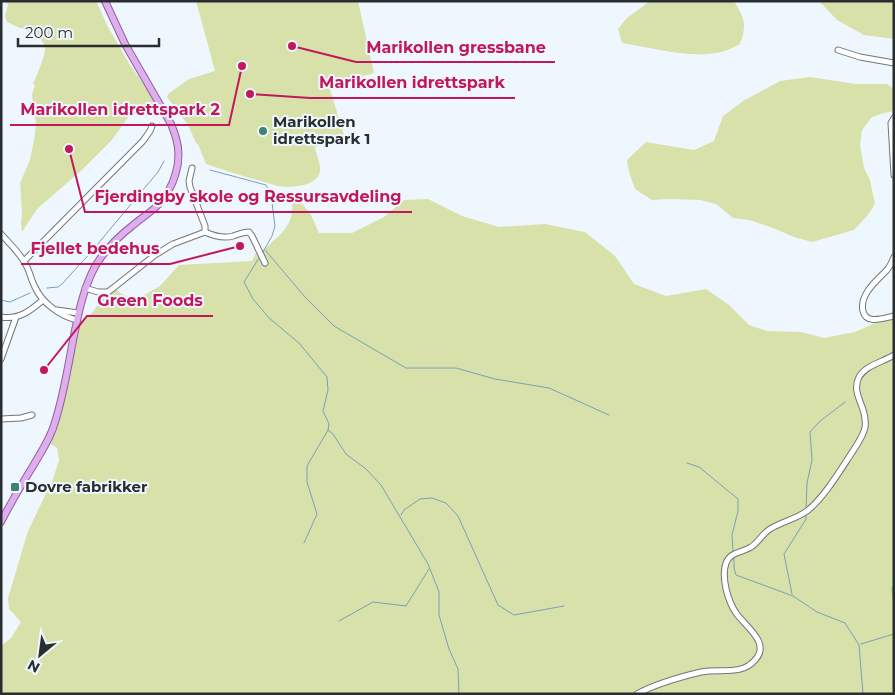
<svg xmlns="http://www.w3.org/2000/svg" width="895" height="695" font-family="Montserrat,sans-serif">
<rect width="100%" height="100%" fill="#eff7fe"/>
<g fill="#d8e1aa">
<path d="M 6,1 L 96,1 L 108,27 L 130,65 L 160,108 L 152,108 L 141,109 L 130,115 L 111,141 L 83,169 L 37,209 L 22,232 L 21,224 L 22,212 L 20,183 L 30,160 L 35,134 L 36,122 L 34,114 L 32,114 L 32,106 L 33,106 L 32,94 L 35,85 L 33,84 C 36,77 46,55 45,47 C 44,36 17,27 7,22 L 5,16 L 8,5 Z"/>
<path d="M 196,1 L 358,1 L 374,73 L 343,82 L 340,84 L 333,86 L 332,83 L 329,86 L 344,135 L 342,138 L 315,147 C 316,154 321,164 320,171 C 317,187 291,188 278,186 L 233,173 L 206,164 L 198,144 L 196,143 L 188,125 L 167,97 L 168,94 L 189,79 L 215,71 Z"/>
<path d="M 650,1 L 734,1 C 745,19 747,25 740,44 C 734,47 728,50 722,52 C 689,59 654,48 622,43 L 618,29 L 627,18 Z"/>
<path d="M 819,1 L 894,1 L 894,39 L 864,35 L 837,20 Z"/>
<path d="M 810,77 L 856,84 L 887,84 L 894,89 L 894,111 L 884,113 L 872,117 L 862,130 L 860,145 L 864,168 L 870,180 L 875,204 L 868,215 L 854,230 L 812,242 L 794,237 L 773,228 L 749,220 L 733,218 L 716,204 L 700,200 L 669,199 L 652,200 L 635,189 L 629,172 L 627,160 L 646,142 L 694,150 L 714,141 L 723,116 L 743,101 L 780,81 Z"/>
<path d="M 292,191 L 311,215 L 319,233 L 352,233 L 384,217 L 404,200 L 428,199 L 462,216 L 499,227 L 545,224 L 585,232 L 615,256 L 634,284 L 666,296 L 706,289 L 729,305 L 749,325 L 767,331 L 801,332 L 824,338 L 855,332 L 884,319 L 894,317 L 894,694 L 1,694 L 1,646 L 11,638 L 21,622 L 9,609 L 8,598 L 28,531 L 53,479 L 59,460 L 57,448 L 46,441 L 58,408 L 60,387 L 69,345 L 71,327 L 91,314 L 110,289 L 114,287 C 121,295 127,297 137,299 L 160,286 L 179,265 L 252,261 L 257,251 C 266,250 267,247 273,241 C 293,224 293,216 292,191 Z"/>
</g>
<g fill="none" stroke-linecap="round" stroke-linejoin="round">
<g stroke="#78a0ba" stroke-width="1">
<path d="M 210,170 L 266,185 L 271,195 L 275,226 L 272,236 L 263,252"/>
<path d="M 136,198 L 158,172 L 164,161"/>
<path d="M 266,251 L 305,297 L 334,326 L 406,368 L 456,368 L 495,379 L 549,388 L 609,415"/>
<path d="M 259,258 L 244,282 L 253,299 L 269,318 L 299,343 L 327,377 L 328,390 L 323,411 L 329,424 L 328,430 L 333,434 L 346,454 L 366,469 L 381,485 L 428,564 L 439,592 L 439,615 L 449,649 L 458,669 L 459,694"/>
<path d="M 47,288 L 58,287 L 62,284 L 91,252 L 132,203"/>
<path d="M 1,300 L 10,302 L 30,293"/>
<path d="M 687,463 L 699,467 L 738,499 L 738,511 L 732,535 L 733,551"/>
<path d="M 806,509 L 807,483 L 812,460 L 810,432 L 819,422 L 845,402"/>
<path d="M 401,515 L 404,510 L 420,499 L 432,498 L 446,503 L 458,516 L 498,605 L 514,615 L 564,606"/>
<path d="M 304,543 L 317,514 L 307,482 L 307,466 L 328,430"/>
<path d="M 734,558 L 734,568 L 736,575 L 793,596 L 817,612 L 845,623 L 859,645 L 863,694"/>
<path d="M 894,585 L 892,589 L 894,605"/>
<path d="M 792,594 L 784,554 L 806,519 L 806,513"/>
<path d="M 339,621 L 373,602 L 406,606 L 429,569"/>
<path d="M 861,644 L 894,634"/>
</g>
<g stroke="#6d767d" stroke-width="7">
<g id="minor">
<path d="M 838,50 L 860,57 L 894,63"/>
<path d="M 894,118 L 891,123 L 894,175"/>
<path d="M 192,168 L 189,181 L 190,187 L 205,226 L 205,232"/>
<path d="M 205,232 C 214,236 223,239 233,236 C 239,234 243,232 249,232 L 252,236 L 265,263"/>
<path d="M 1,234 C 10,244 20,253 26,265 C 30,272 31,280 35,287 C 42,303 60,316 77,320"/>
<path d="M 894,257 C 892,262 890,267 886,271 C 877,280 859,295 863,311 C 866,325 884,318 894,316"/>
<path d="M 24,261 L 143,141 L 150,131 L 152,126"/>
<path d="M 85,288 L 98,292 L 108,292 L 155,255 L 173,244 L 205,232"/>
<path d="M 57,310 L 78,313"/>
<path d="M 1,317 C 19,320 30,311 43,300"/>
<path d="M 1,359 L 16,317"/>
<path d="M 1,419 L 21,418 L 32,415"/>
<path d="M 637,694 C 657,683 680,677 701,672 C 719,668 742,676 755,660 C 771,643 746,627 736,613 C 728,601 721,578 726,563 C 731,551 742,553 751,547 C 758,543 762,534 770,529 C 781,522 796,519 807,511 C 824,498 841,469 853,451 C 857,445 861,439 864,431 C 865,428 866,424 865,420 C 865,405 851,393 859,377 C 866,365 883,362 894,355"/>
</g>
</g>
<g stroke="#905ea3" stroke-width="8">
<path id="major" d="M 1,522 C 11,502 22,484 33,466 C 41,452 51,438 55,422 C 65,391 69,358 76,326 C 80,305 85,284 96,265 C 105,250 118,237 132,226 C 140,219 150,213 158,205 C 174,188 183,161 176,138 C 175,134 173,129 171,124 L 125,44 L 105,1"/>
</g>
<use href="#minor" stroke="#fff" stroke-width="5"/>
<use href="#major" stroke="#deaeed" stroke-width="6"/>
</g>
<g fill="#3e8275" stroke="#eff7fe" stroke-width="2">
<circle cx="263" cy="131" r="5"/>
<rect x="10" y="482" width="10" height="10" rx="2.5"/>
</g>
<g text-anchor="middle" stroke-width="4" stroke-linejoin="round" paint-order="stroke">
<g font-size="15" font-weight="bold" fill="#292d30" stroke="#eff7fe" text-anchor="start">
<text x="273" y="127">Marikollen<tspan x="273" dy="17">idrettspark 1</tspan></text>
<text x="25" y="492">Dovre fabrikker</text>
</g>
</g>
<path fill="none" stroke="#c2185b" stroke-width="2" d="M292 46L356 62H555M250 94L310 98H515M242 66L229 125H10M69 149L85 212H412M240 246L170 264H21M44 370L87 316H213"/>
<g fill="#c2185b" stroke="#eff7fe" stroke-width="2">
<circle cx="292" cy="46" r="5"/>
<circle cx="250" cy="94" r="5"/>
<circle cx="242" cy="66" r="5"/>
<circle cx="69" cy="149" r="5"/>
<circle cx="240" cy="246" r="5"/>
<circle cx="44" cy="370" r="5"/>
</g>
<g font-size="16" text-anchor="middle" font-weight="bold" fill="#c2185b" stroke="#eff7fe" stroke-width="4" stroke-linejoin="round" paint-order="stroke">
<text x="456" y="53">Marikollen gressbane</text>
<text x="412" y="88">Marikollen idrettspark</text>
<text x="120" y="115">Marikollen idrettspark 2</text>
<text x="248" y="202">Fjerdingby skole og Ressursavdeling</text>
<text x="95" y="254">Fjellet bedehus</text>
<text x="150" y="306">Green Foods</text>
</g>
<rect width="895" height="695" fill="none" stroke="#292d30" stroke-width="5"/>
<g transform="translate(40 655) rotate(209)" stroke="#eff7fe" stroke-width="4" paint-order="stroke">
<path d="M0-4L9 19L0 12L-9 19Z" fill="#292d30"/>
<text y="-8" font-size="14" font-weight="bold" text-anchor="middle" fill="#292d30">N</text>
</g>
<path d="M18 38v8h141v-8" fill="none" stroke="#292d30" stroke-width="2.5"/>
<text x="25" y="38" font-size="15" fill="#292d30" stroke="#eff7fe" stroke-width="4" paint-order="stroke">200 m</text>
</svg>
